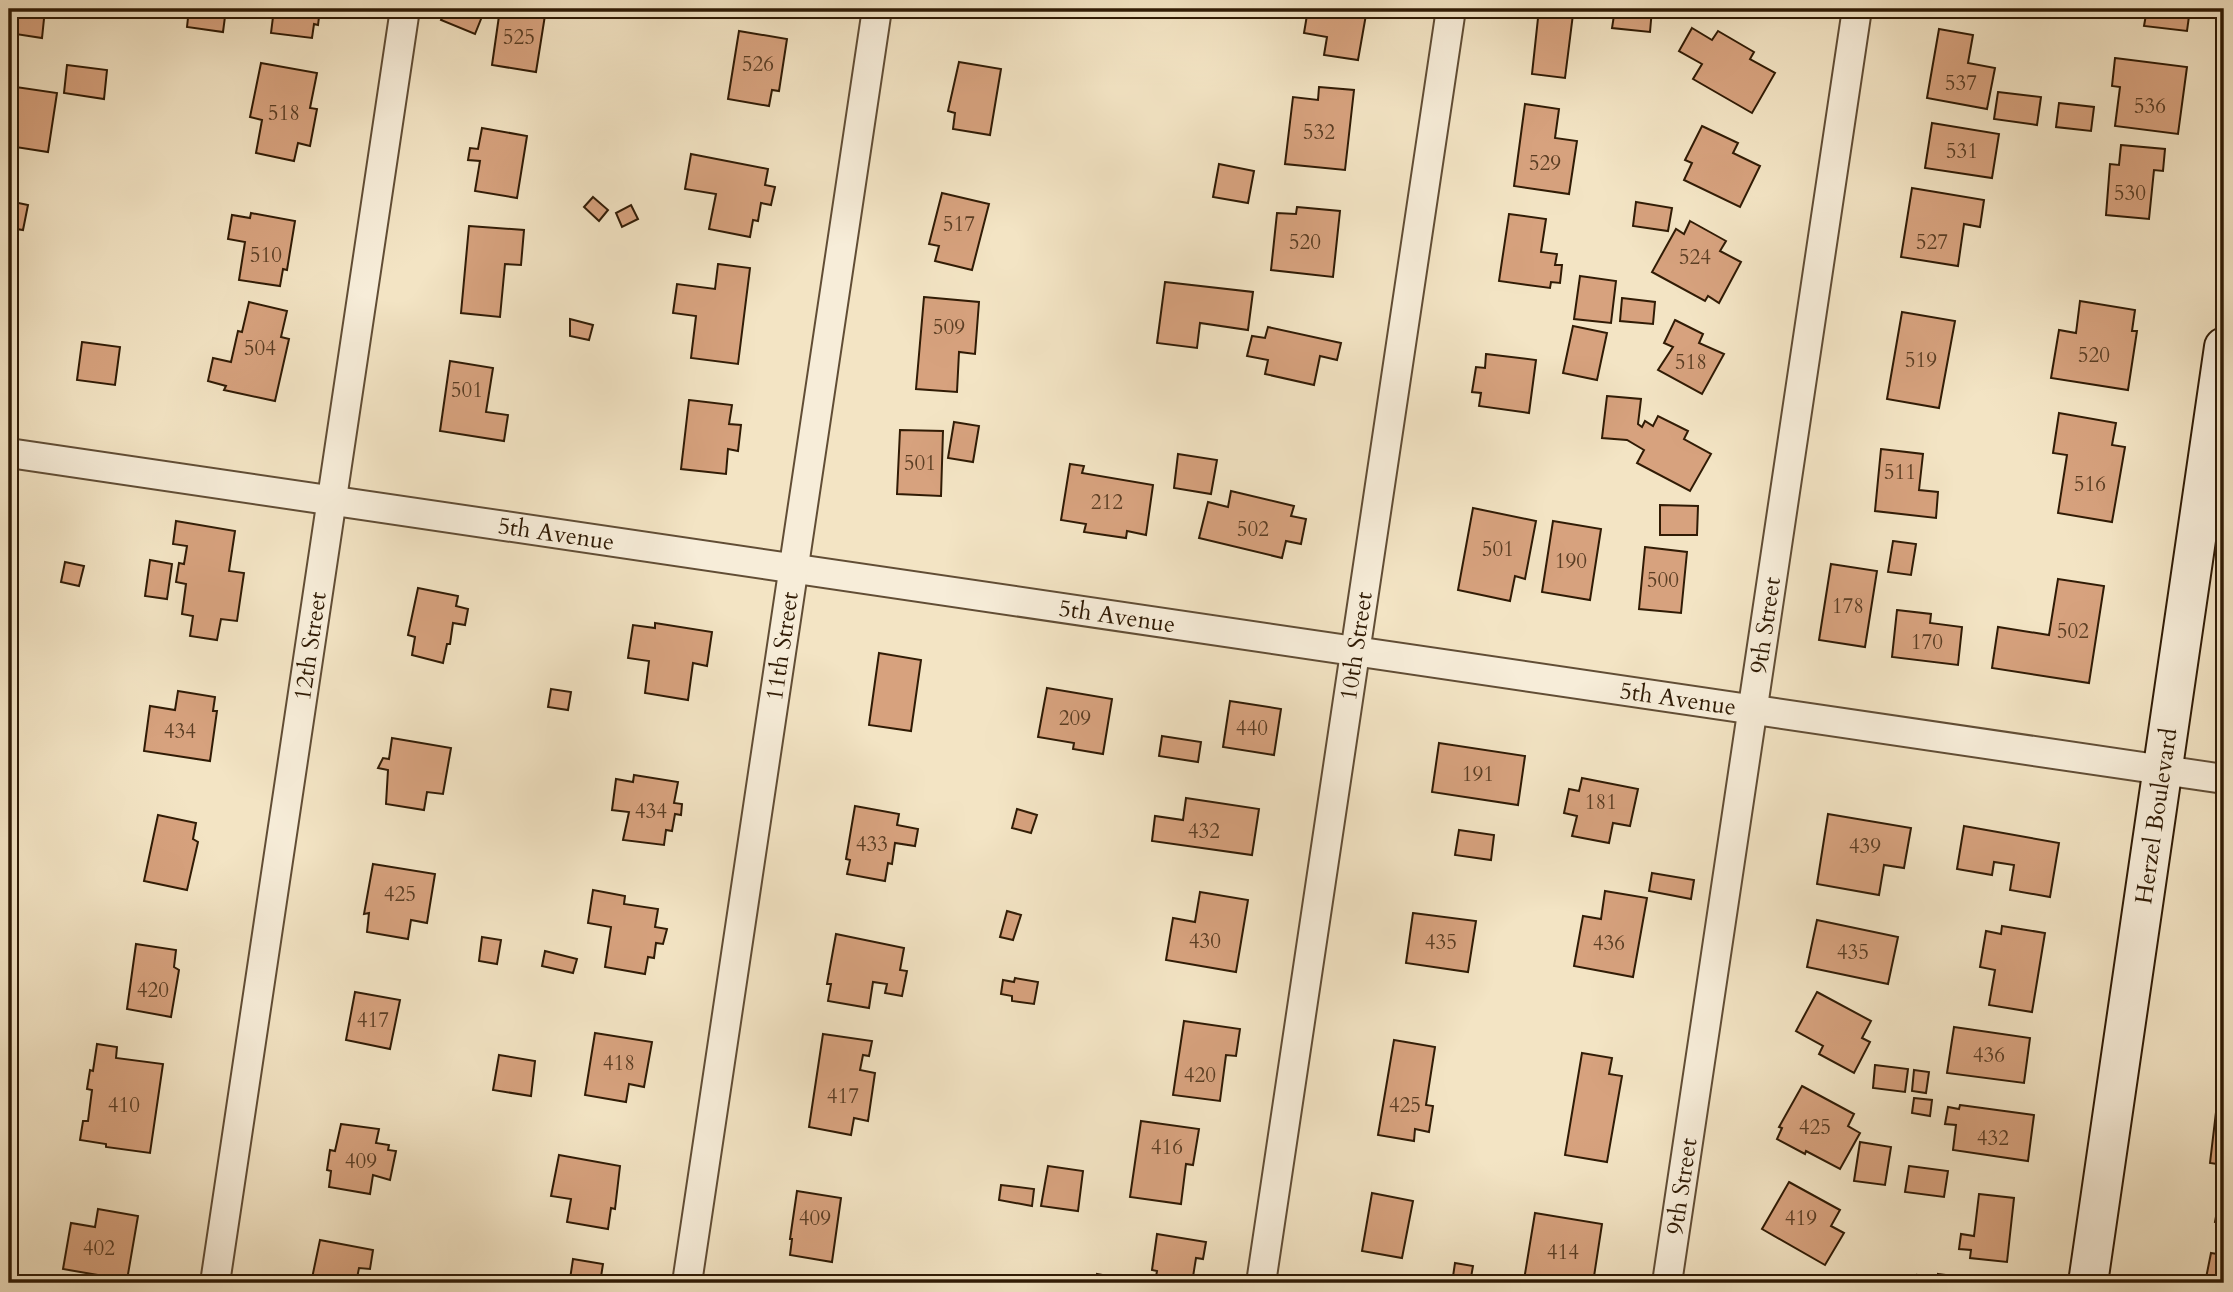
<svg xmlns="http://www.w3.org/2000/svg" width="2233" height="1292" font-family="Cardo,serif">
<rect width="100%" height="100%" fill="#f3e4c4"/>
<filter id="stains"><feTurbulence type="fractalNoise" baseFrequency=".00286" numOctaves="4"/><feColorMatrix values="0 0 0 0 .2 0 0 0 0 .09 0 0 0 0 .02 0 0 0 .5 -.17"/></filter>
<radialGradient id="worn" r=".72"><stop offset=".6" stop-color="#630" stop-opacity="0"/><stop offset="1" stop-color="#630" stop-opacity=".3"/></radialGradient>
<g fill="#d7a27e" stroke="#301b05" stroke-width="2">
<path d="M 9,9 L 45,9 L 42,38 L 9,33 Z"/>
<path d="M 189,9 L 226,9 L 223,32 L 187,27 Z"/>
<path d="M 274,9 L 320,9 L 318,25 L 314,24 L 312,38 L 271,33 Z"/>
<path d="M 446,9 L 485,9 L 475,34 L 441,20 Z"/>
<path d="M 500,9 L 546,9 L 536,72 L 492,65 Z"/>
<path d="M 1308,9 L 1367,9 L 1358,60 L 1324,55 L 1327,37 L 1304,33 Z"/>
<path d="M 1539,9 L 1573,14 L 1565,78 L 1532,74 Z"/>
<path d="M 1615,9 L 1652,9 L 1650,32 L 1612,28 Z"/>
<path d="M 1762,9 L 1791,9 L 1791,13 Z"/>
<path d="M 2147,9 L 2190,9 L 2187,31 L 2144,26 Z"/>
<path d="M 1692,28 L 1712,40 L 1718,31 L 1754,52 L 1750,59 L 1775,73 L 1752,113 L 1693,79 L 1702,64 L 1679,51 Z"/>
<path d="M 1939,29 L 1973,35 L 1968,63 L 1995,68 L 1987,109 L 1927,98 Z"/>
<path d="M 739,31 L 787,39 L 779,91 L 772,90 L 769,106 L 728,99 Z"/>
<path d="M 2115,58 L 2187,67 L 2178,134 L 2115,126 L 2120,87 L 2112,86 Z"/>
<path d="M 959,62 L 1001,69 L 990,135 L 953,129 L 955,113 L 948,111 Z"/>
<path d="M 261,63 L 317,73 L 310,108 L 317,109 L 310,146 L 298,143 L 294,161 L 256,153 L 262,120 L 250,117 Z"/>
<path d="M 67,65 L 107,70 L 104,99 L 64,93 Z"/>
<path d="M 9,86 L 57,93 L 48,152 L 9,146 Z"/>
<path d="M 1319,87 L 1354,90 L 1345,170 L 1285,164 L 1293,97 L 1318,100 Z"/>
<path d="M 1998,92 L 2041,97 L 2037,125 L 1994,119 Z"/>
<path d="M 2059,103 L 2094,107 L 2091,131 L 2056,127 Z"/>
<path d="M 1525,104 L 1559,109 L 1555,138 L 1577,141 L 1569,194 L 1514,186 Z"/>
<path d="M 1932,123 L 1999,134 L 1992,178 L 1925,168 Z"/>
<path d="M 1702,126 L 1738,143 L 1733,153 L 1760,166 L 1740,207 L 1684,180 L 1692,163 L 1685,160 Z"/>
<path d="M 482,128 L 527,136 L 517,198 L 475,191 L 480,161 L 468,160 L 470,148 L 478,149 Z"/>
<path d="M 2121,145 L 2165,149 L 2163,171 L 2154,170 L 2149,219 L 2106,215 L 2110,164 L 2119,165 Z"/>
<path d="M 691,154 L 768,169 L 765,185 L 775,187 L 771,205 L 761,203 L 758,221 L 753,220 L 750,237 L 709,229 L 716,194 L 685,189 Z"/>
<path d="M 1219,164 L 1254,171 L 1248,203 L 1213,197 Z"/>
<path d="M 1912,188 L 1984,200 L 1980,227 L 1964,224 L 1958,266 L 1901,257 Z"/>
<path d="M 942,193 L 989,204 L 972,270 L 935,261 L 939,246 L 929,244 Z"/>
<path d="M 593,197 L 608,210 L 599,221 L 584,207 Z"/>
<path d="M 9,201 L 28,205 L 23,230 L 10,228 L 9,235 Z"/>
<path d="M 1636,202 L 1672,208 L 1668,231 L 1633,226 Z"/>
<path d="M 631,205 L 638,219 L 622,227 L 616,213 Z"/>
<path d="M 1297,207 L 1340,211 L 1333,277 L 1271,270 L 1277,213 L 1296,214 Z"/>
<path d="M 251,213 L 295,221 L 287,270 L 283,269 L 280,286 L 239,280 L 245,242 L 228,239 L 232,215 L 250,218 Z"/>
<path d="M 1509,214 L 1546,219 L 1541,252 L 1557,254 L 1555,265 L 1562,265 L 1560,283 L 1551,282 L 1550,288 L 1499,281 Z"/>
<path d="M 1690,221 L 1726,241 L 1720,251 L 1741,262 L 1719,303 L 1708,296 L 1705,301 L 1652,272 L 1676,229 L 1684,234 Z"/>
<path d="M 469,226 L 524,230 L 521,265 L 505,264 L 500,317 L 461,313 Z"/>
<path d="M 718,264 L 750,268 L 738,364 L 691,358 L 696,316 L 673,313 L 677,284 L 715,289 Z"/>
<path d="M 1580,276 L 1616,281 L 1611,323 L 1574,319 Z"/>
<path d="M 1165,282 L 1253,292 L 1248,330 L 1200,323 L 1197,348 L 1157,343 Z"/>
<path d="M 924,297 L 979,302 L 975,354 L 959,352 L 957,392 L 916,389 Z"/>
<path d="M 1622,298 L 1655,302 L 1653,324 L 1620,321 Z"/>
<path d="M 2080,301 L 2135,310 L 2132,331 L 2137,331 L 2128,390 L 2051,378 L 2059,330 L 2076,333 Z"/>
<path d="M 249,302 L 287,311 L 281,337 L 289,339 L 275,401 L 224,390 L 226,386 L 208,381 L 213,358 L 231,362 L 238,331 L 242,332 Z"/>
<path d="M 1902,312 L 1955,321 L 1939,408 L 1887,399 Z"/>
<path d="M 570,319 L 593,325 L 589,340 L 570,336 Z"/>
<path d="M 1675,320 L 1703,334 L 1699,343 L 1724,354 L 1702,394 L 1658,370 L 1673,347 L 1664,343 Z"/>
<path d="M 1573,326 L 1607,333 L 1597,380 L 1563,373 Z"/>
<path d="M 1268,327 L 1341,343 L 1337,360 L 1320,356 L 1314,385 L 1265,374 L 1268,360 L 1247,356 L 1252,336 L 1265,338 Z"/>
<path d="M 82,342 L 120,347 L 115,385 L 77,380 Z"/>
<path d="M 1486,354 L 1536,360 L 1529,413 L 1479,406 L 1481,393 L 1472,392 L 1476,367 L 1485,368 Z"/>
<path d="M 450,361 L 493,368 L 486,412 L 508,415 L 504,441 L 440,431 Z"/>
<path d="M 1607,396 L 1641,399 L 1638,424 L 1642,427 L 1645,421 L 1653,426 L 1658,416 L 1688,431 L 1684,439 L 1711,454 L 1690,491 L 1637,463 L 1644,450 L 1627,440 L 1602,438 Z"/>
<path d="M 689,400 L 732,405 L 729,424 L 741,425 L 738,451 L 728,449 L 726,474 L 681,469 Z"/>
<path d="M 2059,413 L 2116,423 L 2112,445 L 2125,447 L 2112,522 L 2058,513 L 2067,455 L 2053,453 Z"/>
<path d="M 954,422 L 979,426 L 973,462 L 948,458 Z"/>
<path d="M 900,430 L 943,431 L 941,496 L 897,494 Z"/>
<path d="M 1881,449 L 1923,454 L 1919,490 L 1938,492 L 1936,518 L 1875,511 Z"/>
<path d="M 1178,454 L 1217,460 L 1211,494 L 1174,488 Z"/>
<path d="M 1070,464 L 1084,466 L 1082,473 L 1153,485 L 1146,535 L 1127,531 L 1126,538 L 1084,532 L 1086,524 L 1061,520 Z"/>
<path d="M 1231,491 L 1294,506 L 1291,516 L 1306,519 L 1301,544 L 1286,541 L 1282,558 L 1199,538 L 1208,502 L 1228,507 Z"/>
<path d="M 1660,505 L 1698,506 L 1697,535 L 1660,535 Z"/>
<path d="M 1473,508 L 1536,521 L 1525,579 L 1515,576 L 1510,601 L 1458,590 Z"/>
<path d="M 176,521 L 235,531 L 229,571 L 244,573 L 237,621 L 221,619 L 217,640 L 190,636 L 193,616 L 182,614 L 186,584 L 176,582 L 179,563 L 184,564 L 187,546 L 173,544 Z"/>
<path d="M 1553,521 L 1601,529 L 1590,600 L 1542,592 Z"/>
<path d="M 1893,541 L 1916,544 L 1911,575 L 1888,572 Z"/>
<path d="M 1645,547 L 1687,552 L 1681,613 L 1639,609 Z"/>
<path d="M 150,560 L 172,564 L 167,599 L 145,596 Z"/>
<path d="M 65,562 L 84,566 L 79,586 L 61,582 Z"/>
<path d="M 1831,564 L 1877,571 L 1865,647 L 1819,640 Z"/>
<path d="M 2058,579 L 2104,586 L 2089,683 L 1992,668 L 1998,627 L 2049,635 Z"/>
<path d="M 418,588 L 458,596 L 456,606 L 468,609 L 465,625 L 453,623 L 450,644 L 447,644 L 443,663 L 412,655 L 415,637 L 408,635 Z"/>
<path d="M 1897,610 L 1931,614 L 1930,623 L 1962,627 L 1958,665 L 1892,657 Z"/>
<path d="M 655,623 L 712,632 L 707,666 L 693,663 L 688,700 L 645,693 L 649,661 L 628,658 L 633,625 L 655,628 Z"/>
<path d="M 879,653 L 921,660 L 911,731 L 869,725 Z"/>
<path d="M 1047,688 L 1112,699 L 1103,754 L 1073,749 L 1074,743 L 1038,737 Z"/>
<path d="M 551,689 L 571,692 L 568,710 L 548,707 Z"/>
<path d="M 178,691 L 215,697 L 213,711 L 217,711 L 210,761 L 144,751 L 150,706 L 175,710 Z"/>
<path d="M 1230,701 L 1281,709 L 1274,755 L 1223,747 Z"/>
<path d="M 1162,736 L 1201,742 L 1198,762 L 1159,756 Z"/>
<path d="M 392,738 L 451,748 L 443,794 L 427,792 L 424,810 L 386,804 L 388,770 L 378,768 L 383,758 L 389,759 Z"/>
<path d="M 1439,743 L 1525,756 L 1518,805 L 1432,792 Z"/>
<path d="M 634,775 L 678,782 L 674,803 L 682,804 L 681,815 L 675,814 L 672,831 L 666,830 L 664,845 L 623,840 L 629,812 L 612,810 L 616,779 L 633,782 Z"/>
<path d="M 1582,778 L 1638,789 L 1630,826 L 1613,823 L 1609,843 L 1572,836 L 1577,816 L 1564,813 L 1569,789 L 1579,791 Z"/>
<path d="M 1186,798 L 1259,809 L 1252,855 L 1152,841 L 1155,816 L 1183,820 Z"/>
<path d="M 855,806 L 899,814 L 897,825 L 918,829 L 915,846 L 895,843 L 892,864 L 888,863 L 885,881 L 847,874 L 850,860 L 846,859 Z"/>
<path d="M 1017,809 L 1037,815 L 1031,833 L 1012,828 Z"/>
<path d="M 1828,814 L 1911,828 L 1904,868 L 1884,865 L 1879,895 L 1817,884 Z"/>
<path d="M 158,815 L 196,823 L 193,839 L 198,842 L 187,890 L 144,881 Z"/>
<path d="M 1964,826 L 2059,843 L 2050,897 L 2010,890 L 2014,865 L 1994,862 L 1992,875 L 1957,869 Z"/>
<path d="M 1459,830 L 1494,835 L 1491,860 L 1455,855 Z"/>
<path d="M 373,864 L 435,874 L 427,923 L 411,920 L 408,939 L 367,932 L 369,913 L 364,914 Z"/>
<path d="M 1652,873 L 1694,880 L 1691,899 L 1649,891 Z"/>
<path d="M 593,890 L 625,896 L 624,904 L 658,909 L 655,927 L 667,929 L 663,944 L 656,943 L 654,958 L 648,957 L 645,974 L 605,967 L 611,927 L 588,923 Z"/>
<path d="M 1605,891 L 1647,898 L 1633,977 L 1574,966 L 1583,916 L 1601,919 Z"/>
<path d="M 1200,892 L 1248,900 L 1236,972 L 1166,960 L 1173,918 L 1195,922 Z"/>
<path d="M 1007,911 L 1021,915 L 1013,940 L 1000,937 Z"/>
<path d="M 1413,913 L 1476,921 L 1468,972 L 1406,963 Z"/>
<path d="M 1817,920 L 1898,937 L 1888,984 L 1807,967 Z"/>
<path d="M 2002,926 L 2045,933 L 2032,1012 L 1989,1005 L 1995,970 L 1980,967 L 1986,931 L 2001,934 Z"/>
<path d="M 836,934 L 904,948 L 900,970 L 907,971 L 902,996 L 885,993 L 887,984 L 873,982 L 869,1008 L 828,1001 L 831,984 L 827,984 Z"/>
<path d="M 482,937 L 501,940 L 497,964 L 479,961 Z"/>
<path d="M 136,944 L 176,950 L 174,967 L 179,970 L 171,1017 L 127,1009 Z"/>
<path d="M 545,951 L 577,959 L 573,973 L 542,966 Z"/>
<path d="M 1015,978 L 1038,982 L 1034,1004 L 1012,1001 L 1012,996 L 1001,994 L 1003,980 L 1014,982 Z"/>
<path d="M 355,992 L 400,1000 L 390,1049 L 346,1040 Z"/>
<path d="M 1817,992 L 1871,1021 L 1862,1038 L 1870,1042 L 1854,1073 L 1819,1054 L 1823,1046 L 1796,1031 Z"/>
<path d="M 1184,1021 L 1240,1029 L 1236,1056 L 1226,1055 L 1220,1101 L 1173,1095 Z"/>
<path d="M 1954,1027 L 2030,1038 L 2024,1083 L 1947,1073 Z"/>
<path d="M 595,1033 L 652,1042 L 644,1087 L 629,1084 L 626,1102 L 585,1095 Z"/>
<path d="M 823,1034 L 872,1041 L 869,1056 L 863,1055 L 860,1070 L 875,1073 L 868,1121 L 854,1118 L 851,1135 L 809,1127 Z"/>
<path d="M 1394,1040 L 1435,1047 L 1426,1105 L 1433,1106 L 1429,1132 L 1415,1129 L 1414,1141 L 1378,1135 Z"/>
<path d="M 97,1044 L 117,1047 L 116,1058 L 163,1064 L 150,1153 L 106,1147 L 106,1144 L 80,1140 L 83,1121 L 88,1121 L 92,1090 L 87,1089 L 90,1070 L 93,1071 Z"/>
<path d="M 1582,1053 L 1612,1058 L 1609,1074 L 1622,1076 L 1607,1162 L 1565,1155 Z"/>
<path d="M 499,1055 L 535,1061 L 531,1096 L 493,1090 Z"/>
<path d="M 1875,1065 L 1908,1069 L 1905,1092 L 1873,1088 Z"/>
<path d="M 1914,1070 L 1929,1072 L 1926,1093 L 1912,1091 Z"/>
<path d="M 1802,1086 L 1854,1114 L 1848,1126 L 1860,1133 L 1840,1169 L 1806,1151 L 1805,1154 L 1777,1139 L 1782,1128 L 1779,1127 Z"/>
<path d="M 1914,1098 L 1932,1100 L 1930,1116 L 1912,1113 Z"/>
<path d="M 1960,1105 L 2034,1115 L 2028,1161 L 1953,1150 L 1956,1125 L 1945,1124 L 1948,1107 L 1959,1109 Z"/>
<path d="M 2216,1112 L 2224,1113 L 2224,1165 L 2210,1163 Z"/>
<path d="M 1141,1121 L 1199,1129 L 1193,1165 L 1186,1164 L 1181,1204 L 1130,1197 Z"/>
<path d="M 341,1124 L 379,1129 L 376,1143 L 389,1145 L 388,1150 L 396,1151 L 390,1180 L 373,1175 L 370,1194 L 329,1187 L 331,1171 L 327,1170 L 330,1150 L 335,1151 Z"/>
<path d="M 1860,1142 L 1891,1147 L 1885,1185 L 1854,1181 Z"/>
<path d="M 559,1155 L 620,1166 L 615,1209 L 611,1208 L 608,1229 L 567,1222 L 571,1199 L 551,1196 Z"/>
<path d="M 1048,1166 L 1083,1171 L 1078,1211 L 1041,1206 Z"/>
<path d="M 1909,1166 L 1948,1171 L 1944,1197 L 1905,1192 Z"/>
<path d="M 2223,1179 L 2224,1180 L 2224,1224 L 2215,1222 Z"/>
<path d="M 1789,1182 L 1840,1210 L 1831,1226 L 1844,1233 L 1825,1265 L 1762,1229 Z"/>
<path d="M 1001,1185 L 1034,1189 L 1032,1206 L 999,1200 Z"/>
<path d="M 797,1191 L 841,1198 L 832,1262 L 790,1255 L 792,1239 L 790,1239 Z"/>
<path d="M 1372,1193 L 1413,1201 L 1402,1258 L 1362,1251 Z"/>
<path d="M 1979,1194 L 2014,1198 L 2007,1262 L 1970,1258 L 1971,1250 L 1959,1249 L 1961,1234 L 1974,1236 Z"/>
<path d="M 98,1209 L 138,1216 L 127,1280 L 63,1269 L 71,1223 L 95,1227 Z"/>
<path d="M 1535,1213 L 1602,1224 L 1593,1283 L 1540,1283 L 1524,1280 Z"/>
<path d="M 1157,1234 L 1206,1242 L 1203,1259 L 1196,1258 L 1192,1283 L 1155,1283 L 1157,1271 L 1152,1270 Z"/>
<path d="M 320,1240 L 373,1250 L 370,1269 L 359,1268 L 356,1283 L 311,1283 Z"/>
<path d="M 2211,1253 L 2224,1255 L 2224,1283 L 2205,1283 Z"/>
<path d="M 573,1259 L 603,1264 L 600,1283 L 559,1283 L 560,1277 L 570,1279 Z"/>
<path d="M 1455,1263 L 1473,1266 L 1470,1283 L 1452,1283 Z"/>
<path d="M 1097,1274 L 1131,1280 L 1131,1283 L 1095,1283 Z"/>
<path d="M 1938,1274 L 1999,1282 L 1999,1283 L 1916,1283 L 1917,1275 L 1938,1278 Z"/>
</g>
<g fill="none" stroke-linecap="round" stroke-linejoin="round">
<g stroke="#614d35" stroke-width="32">
<g id="street">
<path id="s1" d="M 9,453 L 2224,779"/>
<path id="s2" d="M 215,1283 L 405,9"/>
<path id="s3" d="M 687,1283 L 877,9"/>
<path id="s4" d="M 1261,1283 L 1451,9"/>
<path id="s5" d="M 1667,1283 L 1857,9"/>
</g>
</g>
<g stroke="#301b05" stroke-width="42">
<g id="secondary">
<path id="s6" d="M 2088,1283 L 2224,347"/>
</g>
</g>
<use href="#street" stroke="#f7edd9" stroke-width="28"/>
<use href="#secondary" stroke="#f7edd9" stroke-width="38"/>
</g>
<g text-anchor="middle" stroke-width="5" stroke-linejoin="round" paint-order="stroke">
<g font-size="21" fill="#5a3d23">
<text x="519" y="44">525</text>
<text x="758" y="71">526</text>
<text x="1961" y="90">537</text>
<text x="2150" y="113">536</text>
<text x="284" y="120">518</text>
<text x="1319" y="139">532</text>
<text x="1962" y="158">531</text>
<text x="1545" y="170">529</text>
<text x="2130" y="200">530</text>
<text x="959" y="231">517</text>
<text x="1305" y="249">520</text>
<text x="1932" y="249">527</text>
<text x="266" y="262">510</text>
<text x="1695" y="264">524</text>
<text x="949" y="334">509</text>
<text x="260" y="355">504</text>
<text x="2094" y="362">520</text>
<text x="1921" y="367">519</text>
<text x="1691" y="369">518</text>
<text x="467" y="397">501</text>
<text x="920" y="470">501</text>
<text x="1900" y="479">511</text>
<text x="2090" y="491">516</text>
<text x="1107" y="509">212</text>
<text x="1253" y="536">502</text>
<text x="1498" y="556">501</text>
<text x="1571" y="568">190</text>
<text x="1663" y="587">500</text>
<text x="1848" y="613">178</text>
<text x="2073" y="638">502</text>
<text x="1927" y="649">170</text>
<text x="1075" y="725">209</text>
<text x="1252" y="735">440</text>
<text x="180" y="738">434</text>
<text x="1478" y="781">191</text>
<text x="1601" y="809">181</text>
<text x="651" y="818">434</text>
<text x="1204" y="838">432</text>
<text x="872" y="851">433</text>
<text x="1865" y="853">439</text>
<text x="400" y="901">425</text>
<text x="1205" y="948">430</text>
<text x="1441" y="949">435</text>
<text x="1609" y="950">436</text>
<text x="1853" y="959">435</text>
<text x="153" y="997">420</text>
<text x="373" y="1027">417</text>
<text x="1989" y="1062">436</text>
<text x="619" y="1070">418</text>
<text x="1200" y="1082">420</text>
<text x="843" y="1103">417</text>
<text x="124" y="1112">410</text>
<text x="1405" y="1112">425</text>
<text x="1815" y="1134">425</text>
<text x="1993" y="1145">432</text>
<text x="1167" y="1154">416</text>
<text x="361" y="1168">409</text>
<text x="815" y="1225">409</text>
<text x="1801" y="1225">419</text>
<text x="99" y="1255">402</text>
<text x="1563" y="1259">414</text>
</g>
<g font-size="24" fill="#301b05" stroke="#f7edd9">
<text dy="8" stroke="none"><textPath href="#s1" startOffset="553">5th Avenue</textPath></text>
<text dy="8" stroke="none"><textPath href="#s1" startOffset="1120">5th Avenue</textPath></text>
<text dy="8" stroke="none"><textPath href="#s5" startOffset="665">9th Street</textPath></text>
<text dy="8" stroke="none"><textPath href="#s2" startOffset="644">12th Street</textPath></text>
<text dy="8" stroke="none"><textPath href="#s3" startOffset="644">11th Street</textPath></text>
<text dy="8" stroke="none"><textPath href="#s4" startOffset="644">10th Street</textPath></text>
<text dy="8" stroke="none"><textPath href="#s1" startOffset="1687">5th Avenue</textPath></text>
<text dy="8" stroke="none"><textPath href="#s6" startOffset="472">Herzel Boulevard</textPath></text>
<text dy="8" stroke="none"><textPath href="#s5" startOffset="98">9th Street</textPath></text>
</g>
</g>
<rect width="2233" height="1292" fill="none" stroke="#f3e4c4" stroke-width="35"/>
<rect x="10" y="10" width="2212" height="1271" fill="none" stroke="#301b05" stroke-width="3.5"/>
<rect x="18" y="18" width="2198" height="1257" fill="none" stroke="#301b05" stroke-width="2"/>
<rect width="100%" height="100%" filter="url(#stains)"/>
<rect width="100%" height="100%" fill="url(#worn)"/>
</svg>
